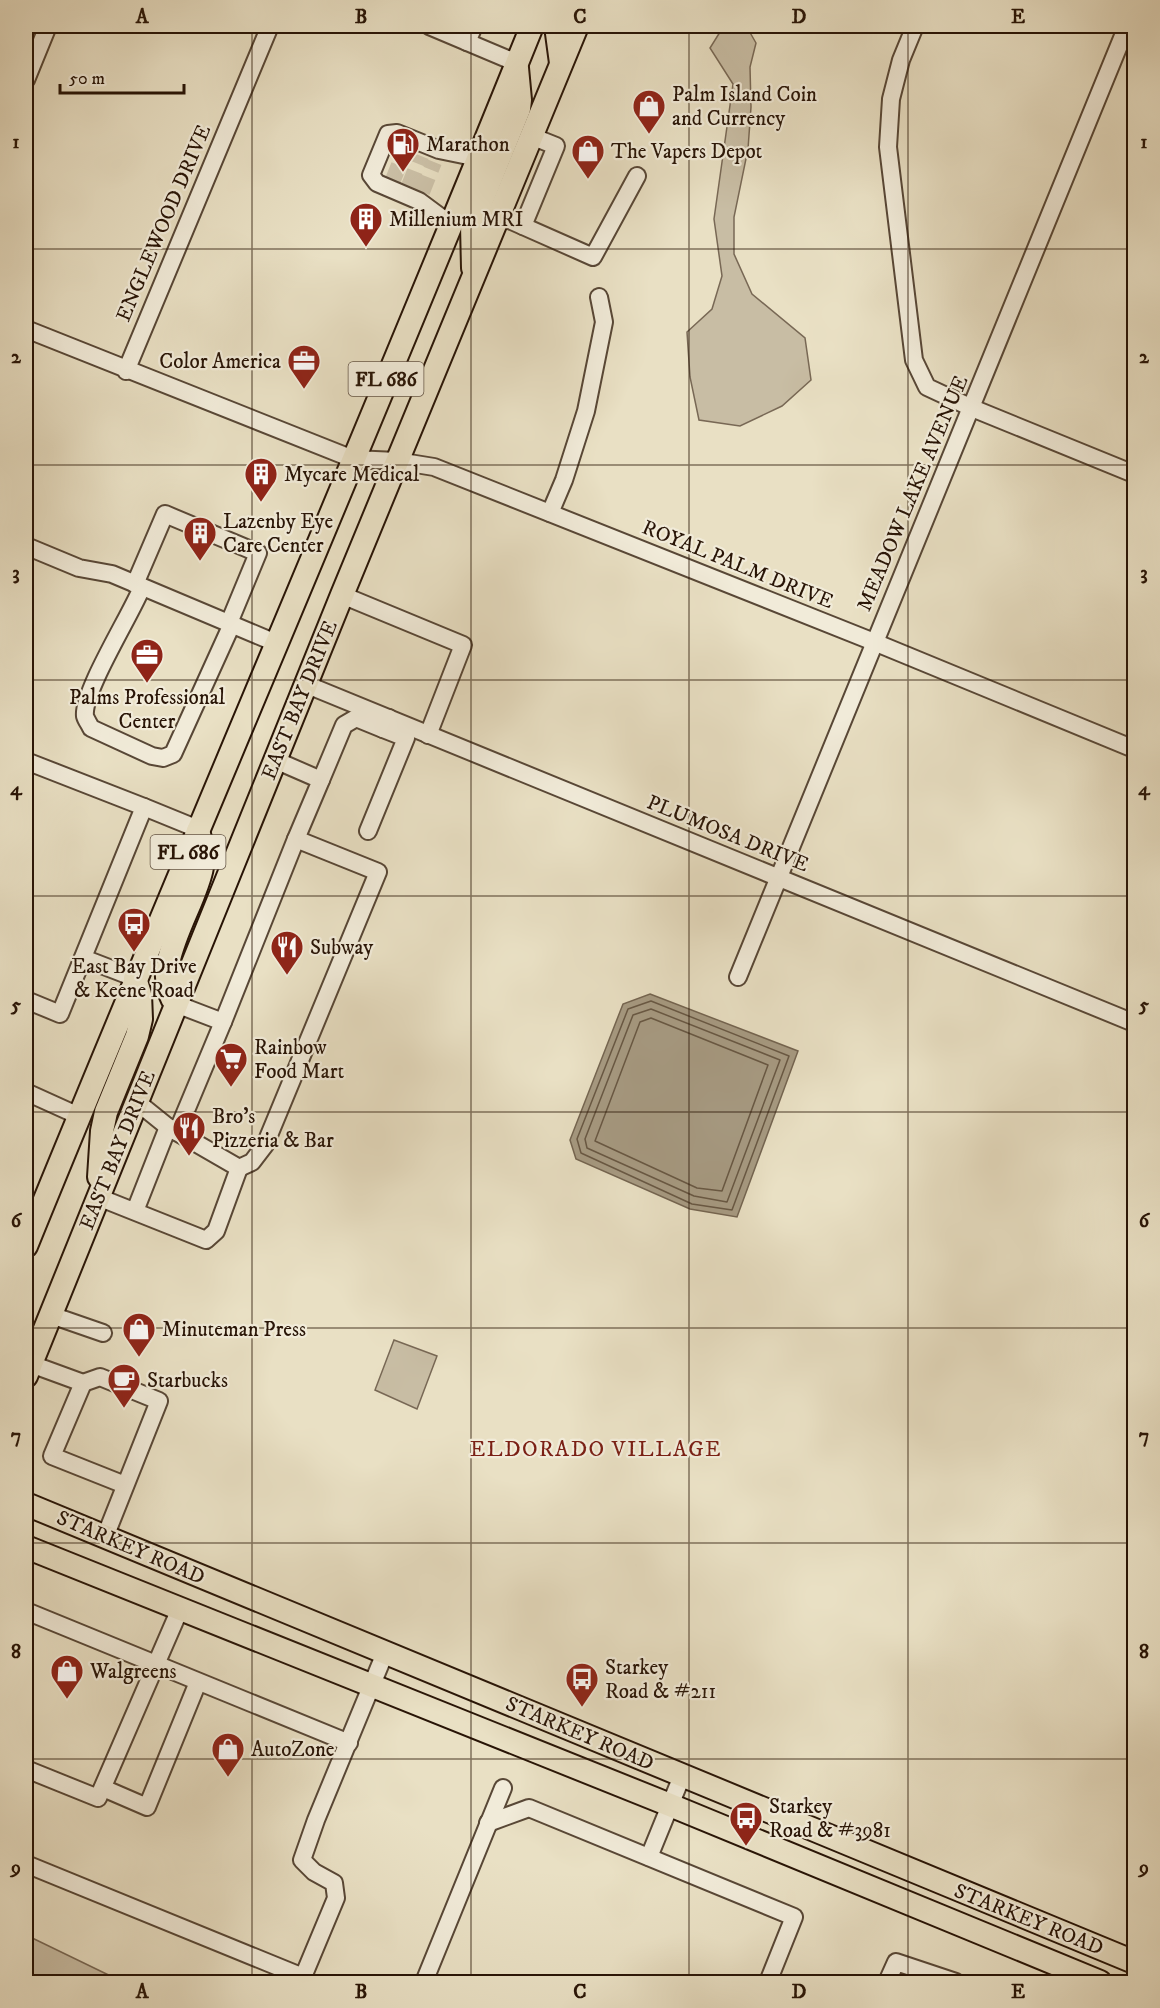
<svg xmlns="http://www.w3.org/2000/svg" width="1160" height="2008" font-family="'IM FELL DW Pica',serif">
<rect width="100%" height="100%" fill="#e9e0c4"/>
<filter id="stains"><feTurbulence type="fractalNoise" baseFrequency=".00333" numOctaves="4"/><feColorMatrix values="0 0 0 0 .2 0 0 0 0 .09 0 0 0 0 .02 0 0 0 .5 -.17"/></filter>
<radialGradient id="worn" r=".72"><stop offset=".6" stop-color="#630" stop-opacity="0"/><stop offset="1" stop-color="#630" stop-opacity=".3"/></radialGradient>
<g fill="#c8bda4" stroke="#786855" stroke-width="1.5">
<path d="M 748,29 L 756,43 L 750,67 L 751,107 L 748,149 L 734,217 L 734,254 L 752,294 L 805,338 L 811,380 L 782,406 L 740,426 L 699,420 L 690,377 L 687,332 L 712,309 L 722,276 L 714,219 L 733,84 L 710,48 L 720,32 Z"/>
<path d="M 394,1340 L 437,1356 L 417,1409 L 375,1390 Z"/>
<path d="M 26,1935 L 123,1982 L 26,1982 Z"/>
</g>
<path fill="#a79b83" stroke="#746551" stroke-width="1.5" d="M 650,994 L 798,1051 L 737,1217 L 690,1209 L 576,1159 L 570,1140 L 623,1004 Z"/>
<g fill="none" stroke-linecap="round" stroke-linejoin="round">
<g stroke="#685844" stroke-width="1.5">
<path d="M 651,1001 L 789,1056 L 732,1210 L 692,1204 L 581,1153 L 577,1139 L 628,1009 Z"/>
<path d="M 651,1009 L 780,1060 L 727,1202 L 694,1196 L 587,1148 L 585,1139 L 633,1015 Z"/>
<path d="M 651,1018 L 768,1065 L 722,1191 L 697,1188 L 595,1141 L 640,1022 Z"/>
</g>
<g stroke="#ccc1a8" stroke-width="16" stroke-dasharray="16 8" stroke-linecap="butt">
<path d="M 393,180 L 405,150"/>
<path d="M 409,186 L 421,156"/>
<path d="M 422,192 L 434,162"/>
</g>
<g stroke="#584736" stroke-width="20">
<g id="minor">
<path d="M 429,26 L 517,63"/>
<path d="M 915,26 L 901,60 L 891,99 L 888,147 L 914,360 L 927,387 L 972,408 L 1134,474"/>
<path d="M 467,42 L 474,26"/>
<path d="M 26,80 L 48,26"/>
<path d="M 498,215 L 593,257 L 637,176"/>
<path d="M 450,224 L 419,201 L 377,183 L 371,175 L 388,134 L 397,133 L 439,150 L 478,158"/>
<path d="M 523,226 L 556,146 L 531,136"/>
<path d="M 26,329 L 353,459 L 397,461 L 434,467 L 874,642 L 1134,749"/>
<path d="M 126,371 L 270,26"/>
<path d="M 550,513 L 564,480 L 586,411 L 604,322 L 599,297"/>
<path d="M 26,546 L 79,568 L 112,574 L 276,643"/>
<path d="M 135,584 L 165,514 L 258,553 L 229,623"/>
<path d="M 142,587 C 132,613 82,692 85,716 C 86,720 90,725 91,728 L 152,756 L 163,758 L 173,754 L 232,624"/>
<path d="M 342,595 L 463,645 L 428,735"/>
<path d="M 305,684 L 1134,1023"/>
<path d="M 275,760 L 321,780 L 296,839"/>
<path d="M 26,761 L 144,807 L 60,1014 L 26,1000"/>
<path d="M 321,780 L 344,725 L 356,718 L 383,729"/>
<path d="M 144,807 L 198,829"/>
<path d="M 368,831 L 406,738 L 383,729 L 389,718"/>
<path d="M 83,958 L 135,978"/>
<path d="M 738,977 L 1127,26"/>
<path d="M 176,1004 L 223,1022 L 296,839 L 378,872 L 265,1145 L 252,1162 L 239,1168"/>
<path d="M 26,1092 L 79,1116"/>
<path d="M 137,1102 L 168,1127"/>
<path d="M 177,1132 L 223,1022"/>
<path d="M 98,1197 L 206,1240 L 216,1231 L 239,1168 L 168,1127 L 135,1211"/>
<path d="M 51,1315 L 103,1333"/>
<path d="M 31,1364 L 83,1383 L 100,1377 L 159,1401 L 105,1537"/>
<path d="M 83,1383 L 52,1456 L 125,1485"/>
<path d="M 26,1611 L 349,1743"/>
<path d="M 26,1769 L 98,1798 L 180,1609"/>
<path d="M 103,1788 L 147,1807 L 198,1682"/>
<path d="M 488,1823 L 529,1808 L 794,1917 L 768,1982"/>
<path d="M 649,1857 L 682,1776"/>
<path d="M 26,1864 L 303,1977 L 336,1898 L 334,1883 L 314,1872 L 302,1860 L 316,1820 L 385,1653"/>
<path d="M 424,1982 L 503,1788"/>
<path d="M 887,1982 L 896,1962 L 956,1982"/>
</g>
</g>
<g stroke="#281406" stroke-width="26">
<g id="major">
<path d="M 556,26 L 561,63"/>
<path d="M 473,268 L 472,225 L 519,109 L 520,100 L 517,68"/>
<path d="M 176,1004 C 147,969 196,906 202,867 C 204,854 202,844 198,831"/>
<path d="M 99,1177 L 102,1131 L 106,1112 L 137,1036 L 141,1019 L 140,994 L 135,978"/>
<path d="M 26,1246 C 192,839 368,434 532,26"/>
<path d="M 26,1376 L 342,595 L 577,26"/>
<path d="M 26,1504 L 1134,1962"/>
<path d="M 26,1547 L 670,1805 L 1100,1982"/>
</g>
</g>
<use href="#minor" stroke="#f1ebd9" stroke-width="16"/>
<use href="#major" stroke="#e9e0c4" stroke-width="22"/>
</g>
<path fill="none" stroke="#281406" stroke-width="1.5" stroke-opacity="0.55" d="M 252,26 L 252,1982M 471,26 L 471,1982M 689,26 L 689,1982M 908,26 L 908,1982M 26,249 L 1134,249M 26,465 L 1134,465M 26,680 L 1134,680M 26,896 L 1134,896M 26,1112 L 1134,1112M 26,1328 L 1134,1328M 26,1543 L 1134,1543M 26,1759 L 1134,1759"/>
<defs>
<g id="shop-pin" transform="scale(1.725)"><path d="M0 17L-7.5 6A9.5 9.5 0 1 1 7.5 6Z" fill="#8f2418" stroke="#f1ebd9"/><path d="M-5-2.5h2.3a2.7 3.5 0 0 1 5.4 0H5L5.5 6h-11ZM-1.5-2.5h3a1.5 2.3 0 0 0-3 0Z" fill="#fff"/></g>
<g id="fuel-pin" transform="scale(1.725)"><path d="M0 17L-7.5 6A9.5 9.5 0 1 1 7.5 6Z" fill="#8f2418" stroke="#f1ebd9"/><path d="M-5.5-6h7V0h2V4h1.3V-2.5L3-4.5l.8-.8L6-3V5H2.5V1h-1V6h-7ZM-4.2-4.7v3.2H.2V-4.7Z" fill="#fff"/></g>
<g id="building-pin" transform="scale(1.725)"><path d="M0 17L-7.5 6A9.5 9.5 0 1 1 7.5 6Z" fill="#8f2418" stroke="#f1ebd9"/><path d="M-4-6H4V6H1V3H-1V6H-4ZM-2.5-4.3h1.7v1.8h-1.7ZM.8-4.3h1.7v1.8H.8ZM-2.5-1h1.7V.8h-1.7ZM.8-1h1.7V.8H.8Z" fill="#fff"/></g>
<g id="office-pin" transform="scale(1.725)"><path d="M0 17L-7.5 6A9.5 9.5 0 1 1 7.5 6Z" fill="#8f2418" stroke="#f1ebd9"/><path d="M-6-3h4V-5.5h4V-3h4V5H-6ZM-1-4.5V-3h2v-1.5ZM-6 0V1H6V0Z" fill="#fff"/></g>
<g id="bus-pin" transform="scale(1.725)"><path d="M0 17L-7.5 6A9.5 9.5 0 1 1 7.5 6Z" fill="#8f2418" stroke="#f1ebd9"/><path d="M-5-6H5V4H4V6H2V4H-2V6H-4V4H-5ZM-3.5-4V0h7V-4ZM-3.5 1.2v1.5H-2V1.2ZM2 1.2v1.5H3.5V1.2Z" fill="#fff"/></g>
<g id="restaurant-pin" transform="scale(1.725)"><path d="M0 17L-7.5 6A9.5 9.5 0 1 1 7.5 6Z" fill="#8f2418" stroke="#f1ebd9"/><path d="M-5-6h1v4h1v-4h1v4h1v-4h1v5L-1.5 .5V6h-2V.5L-5-1ZM5-6V6H3V1.5H1.5Q1.5-4 5-6Z" fill="#fff"/></g>
<g id="supermarket-pin" transform="scale(1.725)"><path d="M0 17L-7.5 6A9.5 9.5 0 1 1 7.5 6Z" fill="#8f2418" stroke="#f1ebd9"/><path d="M-6-5.5h2.5l.6 2H6L4.5 2H-2.5L-4.4-4H-6ZM-1.5 3.2a1.3 1.3 0 1 0 .1 0ZM3 3.2a1.3 1.3 0 1 0 .1 0Z" fill="#fff"/></g>
<g id="cafe-pin" transform="scale(1.725)"><path d="M0 17L-7.5 6A9.5 9.5 0 1 1 7.5 6Z" fill="#8f2418" stroke="#f1ebd9"/><path d="M-5.5-4.5H6V0H3Q3 3.5 0 3.5H-2.5Q-5.5 3.5-5.5 0ZM3-3.2v2h1.7v-2ZM-6 4.5H4V6H-6Z" fill="#fff"/></g>
</defs>
<g fill-rule="evenodd">
<use href="#shop-pin" x="649" y="106"/>
<use href="#fuel-pin" x="403" y="144"/>
<use href="#shop-pin" x="588" y="151"/>
<use href="#building-pin" x="366" y="219"/>
<use href="#office-pin" x="304" y="361"/>
<use href="#building-pin" x="261" y="474"/>
<use href="#building-pin" x="200" y="533"/>
<use href="#office-pin" x="147" y="655"/>
<use href="#bus-pin" x="134" y="924"/>
<use href="#restaurant-pin" x="287" y="947"/>
<use href="#supermarket-pin" x="231" y="1059"/>
<use href="#restaurant-pin" x="189" y="1128"/>
<use href="#shop-pin" x="139" y="1329"/>
<use href="#cafe-pin" x="124" y="1380"/>
<use href="#shop-pin" x="67" y="1671"/>
<use href="#bus-pin" x="582" y="1679"/>
<use href="#shop-pin" x="228" y="1749"/>
<use href="#bus-pin" x="746" y="1818"/>
</g>
<g text-anchor="middle" stroke-width="4.5" stroke-linejoin="round" paint-order="stroke">
<g fill="#f1ebd9" stroke="#645445" stroke-width="1.5">
<rect x="348.5" y="362" width="75" height="34" rx="4.5"/>
<rect x="150.5" y="835" width="75" height="34" rx="4.5"/>
</g>
<g font-size="20" font-weight="bold" fill="#281406">
<text x="386" y="386">FL 686</text>
<text x="188" y="859">FL 686</text>
</g>
<g font-size="21" fill="#281406" stroke="#f1ebd9" text-anchor="start">
<text x="672" y="101">Palm Island Coin<tspan x="672" dy="24">and Currency</tspan></text>
<text x="426" y="151">Marathon</text>
<text x="611" y="158">The Vapers Depot</text>
<text x="389" y="226">Millenium MRI</text>
<text x="281" y="368" text-anchor="end">Color America</text>
<text x="284" y="481">Mycare Medical</text>
<text x="223" y="528">Lazenby Eye<tspan x="223" dy="24">Care Center</tspan></text>
<text x="147" y="704" text-anchor="middle">Palms Professional<tspan x="147" dy="24">Center</tspan></text>
<text x="310" y="954">Subway</text>
<text x="134" y="973" text-anchor="middle">East Bay Drive<tspan x="134" dy="24">&amp; Keene Road</tspan></text>
<text x="254" y="1054">Rainbow<tspan x="254" dy="24">Food Mart</tspan></text>
<text x="212" y="1123">Bro's<tspan x="212" dy="24">Pizzeria &amp; Bar</tspan></text>
<text x="162" y="1336">Minuteman Press</text>
<text x="147" y="1387">Starbucks</text>
<text x="605" y="1674">Starkey<tspan x="605" dy="24">Road &amp; #211</tspan></text>
<text x="90" y="1678">Walgreens</text>
<text x="251" y="1756">AutoZone</text>
<text x="769" y="1813">Starkey<tspan x="769" dy="24">Road &amp; #3981</tspan></text>
</g>
<g font-size="21" fill="#281406" stroke="#f1ebd9">
<text transform="translate(163 223) rotate(-67)" y="7">ENGLEWOOD DRIVE</text>
<text transform="translate(912 493) rotate(-67)" y="7">MEADOW LAKE AVENUE</text>
<text transform="translate(738 564) rotate(22)" y="7">ROYAL PALM DRIVE</text>
<text transform="translate(299 700) rotate(-68)" y="7">EAST BAY DRIVE</text>
<text transform="translate(728 833) rotate(22)" y="7">PLUMOSA DRIVE</text>
<text transform="translate(117 1150) rotate(-68)" y="7">EAST BAY DRIVE</text>
<text transform="translate(131 1547) rotate(23)" y="7">STARKEY ROAD</text>
<text transform="translate(580 1733) rotate(23)" y="7">STARKEY ROAD</text>
<text transform="translate(1029 1919) rotate(22)" y="7">STARKEY ROAD</text>
</g>
<g font-size="22" letter-spacing="1.5" fill="#7a1f14" stroke="#f1ebd9">
<text x="596" y="1456">ELDORADO VILLAGE</text>
</g>
</g>
<rect width="1160" height="2008" fill="none" stroke="#e9e0c4" stroke-width="66"/>
<path d="M60 84v9h124v-9" fill="none" stroke="#281406" stroke-width="3"/>
<text x="69" y="84" font-size="18" fill="#281406" stroke="#f1ebd9" stroke-width="4.5" paint-order="stroke">50 m</text>
<rect x="33" y="33" width="1094" height="1942" fill="none" stroke="#281406" stroke-width="2"/>
<g font-size="20" text-anchor="middle" font-weight="bold" fill="#281406">
<text x="142" y="23">A</text>
<text x="361" y="23">B</text>
<text x="580" y="23">C</text>
<text x="799" y="23">D</text>
<text x="1018" y="23">E</text>
<text x="16" y="148">1</text>
<text x="1144" y="148">1</text>
<text x="16" y="363">2</text>
<text x="1144" y="363">2</text>
<text x="16" y="579">3</text>
<text x="1144" y="579">3</text>
<text x="16" y="795">4</text>
<text x="1144" y="795">4</text>
<text x="16" y="1011">5</text>
<text x="1144" y="1011">5</text>
<text x="16" y="1227">6</text>
<text x="1144" y="1227">6</text>
<text x="16" y="1442">7</text>
<text x="1144" y="1442">7</text>
<text x="16" y="1658">8</text>
<text x="1144" y="1658">8</text>
<text x="16" y="1874">9</text>
<text x="1144" y="1874">9</text>
<text x="142" y="1998">A</text>
<text x="361" y="1998">B</text>
<text x="580" y="1998">C</text>
<text x="799" y="1998">D</text>
<text x="1018" y="1998">E</text>
</g>
<rect width="100%" height="100%" filter="url(#stains)"/>
<rect width="100%" height="100%" fill="url(#worn)"/>
</svg>
